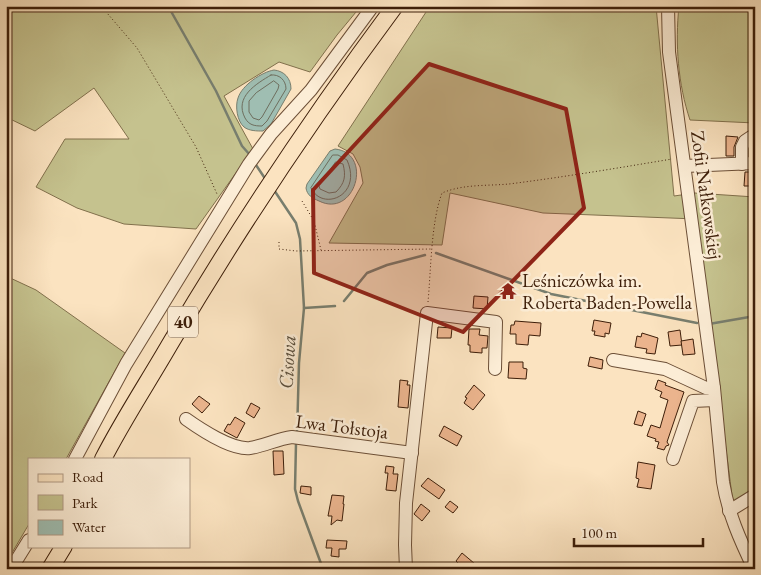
<svg xmlns="http://www.w3.org/2000/svg" width="761" height="575" font-family="'EB Garamond',serif">
<rect width="100%" height="100%" fill="#fbe3c0"/>
<filter id="stains"><feTurbulence type="fractalNoise" baseFrequency=".004" numOctaves="4"/><feColorMatrix values="0 0 0 0 .2 0 0 0 0 .09 0 0 0 0 .02 0 0 0 .5 -.17"/></filter>
<radialGradient id="worn" r=".72"><stop offset=".6" stop-color="#630" stop-opacity="0"/><stop offset="1" stop-color="#630" stop-opacity=".3"/></radialGradient>
<g fill="#c5c28e" stroke="#81704c">
<path d="M 6,6 L 361,6 L 337,35 L 310,72 L 279,62 L 224,96 L 253,149 L 196,229 L 124,224 L 77,208 L 36,187 L 65,139 L 129,139 L 94,88 L 35,131 L 6,117 Z"/>
<path d="M 430,6 L 656,6 L 674,196 L 695,193 L 755,197 L 755,491 L 733,503 L 696,219 L 543,213 L 450,193 L 442,245 L 329,243 L 363,183 L 360,167 L 353,154 L 338,146 Z"/>
<path d="M 679,6 L 755,6 L 755,123 L 690,120 C 678,84 675,44 679,6 Z"/>
<path d="M 6,276 L 36,290 L 125,353 L 66,459 L 29,459 L 29,524 L 6,563 Z"/>
</g>
<g fill="#9fbeb2" stroke="#787e6e">
<path d="M 274,70 C 284,71 291,78 291,89 L 271,124 L 263,131 C 257,131 249,131 244,127 C 237,121 235,106 238,98 C 242,85 262,72 274,70 Z"/>
<path d="M 335,149 C 374,153 355,219 319,201 C 312,198 307,195 306,188 L 307,184 L 330,151 Z"/>
</g>
<g fill="none" stroke-linecap="round" stroke-linejoin="round">
<g stroke="#6e6e5e" stroke-width="1">
<path d="M 271,75 C 279,74 286,80 286,89 L 267,121 L 262,126 C 254,126 249,125 245,118 C 234,97 256,84 271,75 Z"/>
<path d="M 274,81 L 279,85 L 278,89 L 262,117 L 259,120 L 253,118 L 249,112 L 249,101 L 256,93 Z"/>
<path d="M 333,155 L 338,155 L 347,160 C 363,196 322,212 311,188 Z"/>
<path d="M 336,162 L 343,164 C 346,176 345,183 336,192 L 329,193 L 320,189 L 319,186 Z"/>
</g>
<g stroke="#787e6e" stroke-width="2.5">
<path d="M 168,6 L 216,91 L 242,146 L 250,155"/>
<path d="M 256,165 L 266,180"/>
<path d="M 274,190 L 296,223 L 300,239 L 304,308 L 299,363 L 297,435"/>
<path d="M 436,253 L 551,294 L 697,323"/>
<path d="M 344,301 L 367,273 L 387,265 L 425,255"/>
<path d="M 304,308 L 335,306"/>
<path d="M 709,324 L 755,316"/>
<path d="M 296,443 L 295,489 L 298,501 L 323,569"/>
</g>
</g>
<g fill="#ebb48d" stroke="#3d1e09">
<path d="M 726,136 L 738,137 L 734,147 L 734,156 L 726,156 Z"/>
<path d="M 745,172 L 755,172 L 755,186 L 744,186 Z"/>
<path d="M 474,296 L 488,297 L 487,309 L 473,308 Z"/>
<path d="M 594,320 L 611,323 L 609,334 L 605,333 L 605,337 L 594,335 L 595,331 L 592,331 Z"/>
<path d="M 515,321 L 541,323 L 540,336 L 529,335 L 528,345 L 516,344 L 516,334 L 510,334 L 511,325 L 514,325 Z"/>
<path d="M 438,327 L 452,328 L 451,338 L 437,338 Z"/>
<path d="M 469,329 L 480,329 L 479,335 L 488,336 L 487,348 L 482,348 L 482,353 L 470,352 L 470,345 L 468,345 Z"/>
<path d="M 680,330 L 682,345 L 670,346 L 668,332 Z"/>
<path d="M 642,333 L 658,338 L 655,354 L 646,353 L 647,349 L 635,347 L 637,336 L 641,337 Z"/>
<path d="M 693,339 L 695,354 L 683,355 L 681,341 Z"/>
<path d="M 590,357 L 603,360 L 602,369 L 588,366 Z"/>
<path d="M 509,362 L 523,362 L 523,368 L 527,369 L 526,379 L 508,378 Z"/>
<path d="M 400,380 L 408,381 L 407,385 L 410,385 L 408,408 L 398,407 Z"/>
<path d="M 658,380 L 666,383 L 665,385 L 684,392 L 667,442 L 669,445 L 666,446 L 664,450 L 657,448 L 659,442 L 655,441 L 656,439 L 647,436 L 651,425 L 660,428 L 668,400 L 660,397 L 662,392 L 655,389 Z"/>
<path d="M 474,385 L 485,395 L 473,410 L 464,403 L 467,398 L 465,397 Z"/>
<path d="M 199,396 L 210,404 L 202,413 L 192,404 Z"/>
<path d="M 251,403 L 260,408 L 254,418 L 246,413 Z"/>
<path d="M 638,411 L 646,414 L 642,426 L 634,424 Z"/>
<path d="M 235,417 L 245,423 L 237,438 L 224,431 L 228,424 L 230,425 Z"/>
<path d="M 444,426 L 462,436 L 457,446 L 439,436 Z"/>
<path d="M 273,451 L 283,451 L 284,474 L 274,475 Z"/>
<path d="M 638,462 L 655,465 L 651,489 L 637,487 L 639,479 L 636,478 Z"/>
<path d="M 386,466 L 394,467 L 393,474 L 398,474 L 396,491 L 386,490 L 388,473 L 385,473 Z"/>
<path d="M 428,478 L 445,490 L 439,499 L 421,486 Z"/>
<path d="M 301,486 L 311,487 L 311,495 L 300,493 Z"/>
<path d="M 332,495 L 344,496 L 343,504 L 344,504 L 342,521 L 337,520 L 331,525 L 332,516 L 328,516 Z"/>
<path d="M 450,501 L 458,507 L 453,513 L 445,507 Z"/>
<path d="M 421,504 L 430,511 L 422,521 L 414,514 Z"/>
<path d="M 327,540 L 347,541 L 346,549 L 339,549 L 339,557 L 331,556 L 332,548 L 326,548 Z"/>
<path d="M 462,553 L 481,569 L 464,569 L 456,561 Z"/>
</g>
<g fill="none" stroke-linecap="round" stroke-linejoin="round">
<g stroke="#6c4f37" stroke-width="14">
<g id="minor">
<path d="M 668,6 L 669,52 L 714,388 L 723,482 C 728,513 740,540 754,569"/>
<path d="M 742,164 L 742,147 L 745,141 L 751,137 L 755,137"/>
<path d="M 685,166 L 755,163"/>
<path d="M 613,360 L 665,369 L 706,388 L 714,388"/>
<path d="M 186,419 C 200,429 232,450 250,448 C 264,446 277,439 292,437 L 412,453"/>
<path d="M 75,459 L 126,364 L 249,164 L 271,134 L 311,90 L 373,6"/>
<path d="M 673,459 L 693,401 L 715,400"/>
<path d="M 729,511 L 755,495"/>
<path d="M 11,569 L 29,540"/>
<path d="M 406,569 L 405,545 L 406,503 L 427,313 L 496,322 L 495,369"/>
</g>
</g>
<g stroke="#3d1e09" stroke-width="18">
<g id="major">
<path d="M 103,459 C 123,420 148,382 170,344 C 239,227 314,115 395,6"/>
<path d="M 50,569 L 64,546"/>
</g>
</g>
<g stroke="#3d1e09" stroke-width="1" stroke-dasharray="1 2.5" stroke-linecap="butt">
<path d="M 101,6 L 137,48 L 196,147 L 217,194"/>
<path d="M 302,201 L 314,221 L 321,250"/>
<path d="M 279,242 L 279,249 L 296,251 L 432,249"/>
<path d="M 428,302 C 431,270 431,222 442,193 C 463,184 487,186 509,184 C 564,177 618,168 672,159"/>
</g>
<use href="#minor" stroke="#fcedd6" stroke-width="12"/>
<use href="#major" stroke="#fbe3c0" stroke-width="16"/>
</g>
<path fill="#8f2418" fill-opacity="0.2" stroke="#8f2418" stroke-width="4" stroke-linejoin="round" d="M 429,64 L 566,109 L 584,208 L 463,332 L 314,273 L 313,190 Z"/>
<defs>
<g id="temple-bare" transform="scale(1.35)"><path d="M0-6L5-2H3V0L6.5 2.5H4V6H1.5V3h-3V6H-4V2.5H-6.5L-3 0V-2H-5Z" fill="#8f2418" stroke="#fcedd6" stroke-width="2.5" paint-order="stroke"/></g>
</defs>
<g fill-rule="evenodd">
<use href="#temple-bare" x="508" y="291"/>
</g>
<g text-anchor="middle" stroke-width="5" stroke-linejoin="round" paint-order="stroke">
<rect fill="#fcedd6" stroke="#765c46" stroke-width="1" x="168" y="306.5" width="30" height="31" rx="4"/>
<g font-size="18" font-weight="bold" fill="#3d1e09">
<text x="183" y="328">40</text>
</g>
<g font-size="19" fill="#3d1e09" stroke="#fcedd6">
<text transform="translate(707 195) rotate(82)" y="7">Zofii Nałkowskiej</text>
<text transform="translate(342 426) rotate(7)" y="7">Lwa Tołstoja</text>
</g>
<g font-size="19" fill="#3d1e09" stroke="#fcedd6" text-anchor="start">
<text x="522" y="287">Leśniczówka im.<tspan x="522" dy="22">Roberta Baden-Powella</tspan></text>
</g>
<g font-size="20" font-style="italic" fill="#5a4e3c" stroke="#fcedd6">
<text transform="translate(287 362) rotate(-87)" y="7">Cisowa</text>
</g>
</g>
<rect width="761" height="575" fill="none" stroke="#fbe3c0" stroke-width="25"/>
<rect x="8" y="8" width="746" height="560" fill="none" stroke="#3d1e09" stroke-width="2.5"/>
<rect x="12" y="12" width="736" height="550" fill="none" stroke="#3d1e09"/>
<rect x="28" y="458" width="162" height="90" fill="#fcedd6" stroke="#b09a84"/>
<rect x="38" y="474" width="25" height="8" fill="#fbe3c0" stroke="#b09a84"/>
<text x="72" y="482" font-size="15" fill="#3d1e09">Road</text>
<rect x="38" y="495" width="25" height="15" fill="#c5c28e" stroke="#b09a84"/>
<text x="72" y="508" font-size="15" fill="#3d1e09">Park</text>
<rect x="38" y="520" width="25" height="15" fill="#9fbeb2" stroke="#b09a84"/>
<text x="72" y="532" font-size="15" fill="#3d1e09">Water</text>
<path d="M574 538v8h129v-8" fill="none" stroke="#3d1e09" stroke-width="2.5"/>
<text x="581" y="538" font-size="15" fill="#3d1e09" stroke="#fcedd6" stroke-width="4" paint-order="stroke">100 m</text>
<rect width="100%" height="100%" filter="url(#stains)"/>
<rect width="100%" height="100%" fill="url(#worn)"/>
</svg>
